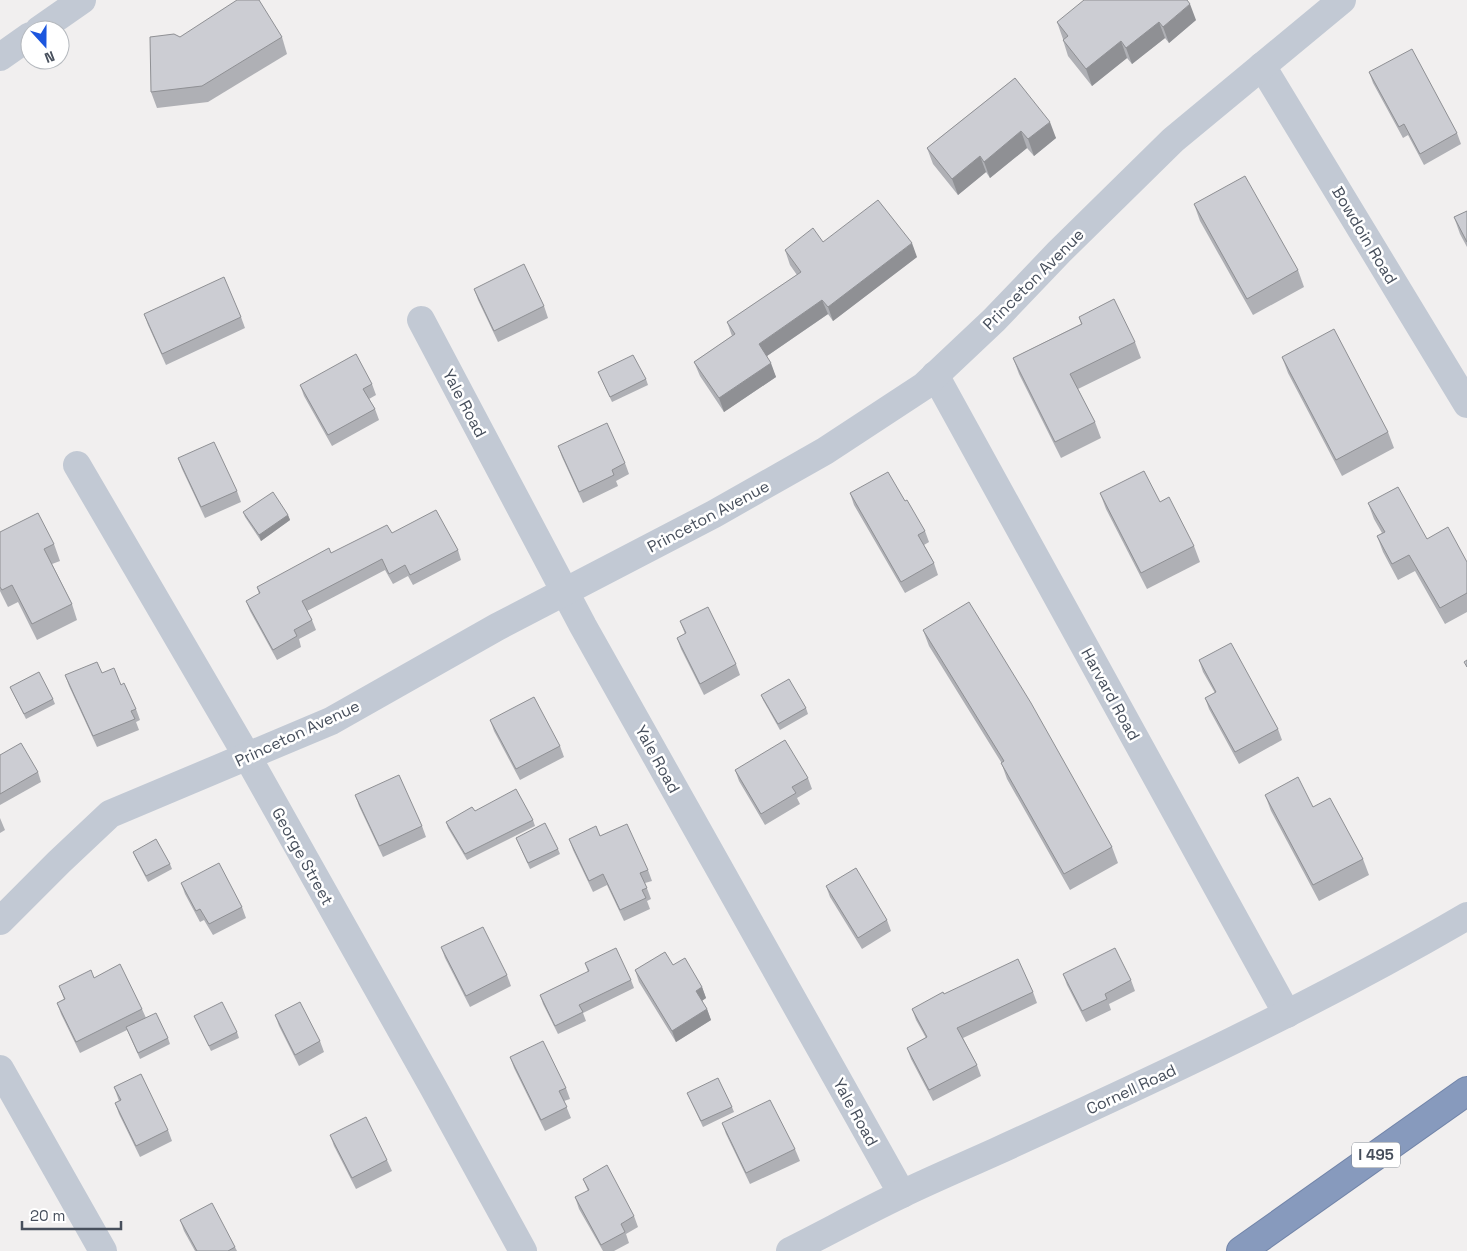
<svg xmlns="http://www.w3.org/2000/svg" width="1467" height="1251" font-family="'Space Grotesk',sans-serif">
<rect width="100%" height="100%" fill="#f1efef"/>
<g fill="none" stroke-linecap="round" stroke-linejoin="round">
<g stroke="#7285a9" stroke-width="30">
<path id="highway" d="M 1241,1251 L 1467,1091"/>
</g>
<g stroke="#c2c9d4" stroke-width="28">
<path d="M 39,30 L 82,0"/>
<path d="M 0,57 L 30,36"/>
<path d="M 1262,66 L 1467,404"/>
<path d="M 421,320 L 583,626 L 902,1194"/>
<path d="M 935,375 L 1287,1014"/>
<path d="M 77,465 L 247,756 L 433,1087 L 523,1251"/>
<path d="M 0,921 L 59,862 L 110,814 L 331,721 L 497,627 L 714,514 L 825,451 L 924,386 L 994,320 L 1059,252 L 1173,140 L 1342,0"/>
<path d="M 0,1069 L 103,1251"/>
<path d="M 790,1251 C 828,1232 864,1212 902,1194 C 933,1179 964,1166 995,1152 C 1155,1079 1315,1005 1467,916"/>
</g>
<use href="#highway" stroke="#879abd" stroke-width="28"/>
</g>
<g fill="#afb0b5">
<path d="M 1196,20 L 1169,43 L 1165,38 L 1132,64 L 1127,58 L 1092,86 L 1068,56 L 1063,40 L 1063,39 L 1057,22 Z"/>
<path d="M 282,37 L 287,54 L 208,102 L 157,108 L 151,92 Z"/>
<path d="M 1369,72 L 1457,133 L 1461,144 L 1424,165 L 1408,135 L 1403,138 L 1373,83 Z"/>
<path d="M 1015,78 L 1056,138 L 1034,156 L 1027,148 L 990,178 L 986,172 L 958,195 L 933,164 L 927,148 Z"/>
<path d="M 1194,204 L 1298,270 L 1304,287 L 1253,315 L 1200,221 Z"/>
<path d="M 1467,211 L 1467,247 L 1460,234 L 1454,217 Z"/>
<path d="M 823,242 L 917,257 L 833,321 L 828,314 L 767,356 L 776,377 L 724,412 L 700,376 L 694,362 L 732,336 L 727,322 L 797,275 L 790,265 L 785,250 Z"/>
<path d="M 474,289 L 544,306 L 548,318 L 498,342 L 478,300 Z"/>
<path d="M 144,314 L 241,317 L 245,328 L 166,365 L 148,325 Z"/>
<path d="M 1079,317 L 1135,342 L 1141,358 L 1078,389 L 1095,422 L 1101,438 L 1061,458 L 1019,374 L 1013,358 L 1081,324 Z"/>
<path d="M 1282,357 L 1388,432 L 1394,448 L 1342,476 L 1288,373 Z"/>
<path d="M 598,372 L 646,379 L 648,385 L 612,402 Z"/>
<path d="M 372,384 L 376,395 L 369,399 L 375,409 L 379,420 L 332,446 L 304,396 L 300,385 Z"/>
<path d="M 558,446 L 625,463 L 629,474 L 616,481 L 618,486 L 583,503 L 562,457 Z"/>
<path d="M 178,458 L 237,491 L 241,502 L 205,518 L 182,469 Z"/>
<path d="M 850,493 L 905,501 L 925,531 L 929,542 L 924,545 L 934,563 L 938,575 L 905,593 L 854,505 Z"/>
<path d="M 1100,493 L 1160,502 L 1194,546 L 1200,562 L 1147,589 L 1106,509 Z"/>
<path d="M 1368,503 L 1427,539 L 1467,562 L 1467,612 L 1445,624 L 1415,571 L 1398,580 L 1383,552 L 1377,536 L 1382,533 L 1374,519 Z"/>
<path d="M 243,512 L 288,515 L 290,520 L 261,541 L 245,517 Z"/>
<path d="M 0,532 L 54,544 L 60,561 L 52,564 L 72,604 L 77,620 L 37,640 L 18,602 L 8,607 L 0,591 Z"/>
<path d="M 392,533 L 458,550 L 461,560 L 413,585 L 408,576 L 393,584 L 385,570 L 307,611 L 312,620 L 316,630 L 299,639 L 301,647 L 277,660 L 250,611 L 246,601 L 259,594 L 257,587 L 331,553 Z"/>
<path d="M 680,621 L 736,664 L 740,675 L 704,695 L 681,649 L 677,638 L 685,634 Z"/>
<path d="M 923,630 L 1112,847 L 1118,863 L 1070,890 L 1007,779 L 1001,762 L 929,646 Z"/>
<path d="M 1199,660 L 1278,729 L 1282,740 L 1239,764 L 1209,709 L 1205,698 L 1215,693 L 1203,672 Z"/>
<path d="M 102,673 L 121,685 L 136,709 L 140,720 L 136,722 L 139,730 L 97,747 L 69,686 L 65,675 Z"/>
<path d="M 10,687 L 53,699 L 55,704 L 26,719 Z"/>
<path d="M 761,695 L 806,708 L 808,714 L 780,730 L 763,700 Z"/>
<path d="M 490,720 L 560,746 L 564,757 L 520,780 L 494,731 Z"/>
<path d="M 0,755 L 38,772 L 41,782 L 0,805 Z"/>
<path d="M 735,770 L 808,778 L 812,789 L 797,798 L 800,804 L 765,825 L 739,781 Z"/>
<path d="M 355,795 L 422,826 L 426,837 L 383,857 L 359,806 Z"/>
<path d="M 1265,795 L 1313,807 L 1363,859 L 1369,875 L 1319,901 L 1271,811 Z"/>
<path d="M 475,811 L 533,820 L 535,826 L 467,860 L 448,828 L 446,822 Z"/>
<path d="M 0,818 L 5,830 L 0,833 Z"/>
<path d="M 600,836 L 648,870 L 652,881 L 645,883 L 651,899 L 647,901 L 650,909 L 624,921 L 607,885 L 593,892 L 573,850 L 569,839 Z"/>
<path d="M 516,838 L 558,849 L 560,854 L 530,869 Z"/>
<path d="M 133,852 L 170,864 L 172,869 L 148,882 L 135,857 Z"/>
<path d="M 181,883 L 242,907 L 246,918 L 213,935 L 204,920 L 200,922 L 185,894 Z"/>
<path d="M 826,886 L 887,920 L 891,931 L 862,949 L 830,897 Z"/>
<path d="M 441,947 L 507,975 L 511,986 L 470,1007 L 445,958 Z"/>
<path d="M 585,963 L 631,980 L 634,988 L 583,1013 L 586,1021 L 558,1034 L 543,1004 L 540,995 L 588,972 Z"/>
<path d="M 635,970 L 702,987 L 706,998 L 702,1001 L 707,1009 L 711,1020 L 676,1042 L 639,982 Z"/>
<path d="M 1063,974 L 1131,980 L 1135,991 L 1109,1004 L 1111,1010 L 1086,1022 L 1067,985 Z"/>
<path d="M 94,978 L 142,1009 L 146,1018 L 168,1038 L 170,1044 L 140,1059 L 127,1030 L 80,1053 L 61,1014 L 57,1003 L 64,999 L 59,986 Z"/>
<path d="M 1033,992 L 1037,1003 L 963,1038 L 977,1065 L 981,1076 L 933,1101 L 911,1059 L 907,1048 L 926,1038 L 916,1020 L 912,1009 L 944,994 Z"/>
<path d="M 275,1015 L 320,1041 L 324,1052 L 299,1066 L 279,1026 Z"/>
<path d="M 194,1016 L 237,1032 L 239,1038 L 211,1051 Z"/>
<path d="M 510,1057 L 566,1088 L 570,1099 L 564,1101 L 571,1118 L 545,1131 L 514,1068 Z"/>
<path d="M 114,1087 L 168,1130 L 172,1141 L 140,1157 L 119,1114 L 115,1103 L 119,1101 Z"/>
<path d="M 687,1093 L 732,1107 L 734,1112 L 703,1127 Z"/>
<path d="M 722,1123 L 795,1149 L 800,1161 L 750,1184 L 726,1134 Z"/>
<path d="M 330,1135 L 387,1160 L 392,1171 L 356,1189 L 334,1146 Z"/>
<path d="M 583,1179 L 634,1216 L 638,1227 L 626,1234 L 629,1243 L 614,1251 L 603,1251 L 579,1209 L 575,1197 L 588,1191 Z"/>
<path d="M 180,1220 L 235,1247 L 237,1251 L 195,1251 L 184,1231 Z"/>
</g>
<g fill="#8f9094">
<path d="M 1190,4 L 1196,20 L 1169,43 L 1163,27 Z"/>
<path d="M 1159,22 L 1165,38 L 1132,64 L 1126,48 Z"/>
<path d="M 1121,41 L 1127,58 L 1092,86 L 1086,69 Z"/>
<path d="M 1050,122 L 1056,138 L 1034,156 L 1028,139 Z"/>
<path d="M 1021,131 L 1027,148 L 990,178 L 984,162 Z"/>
<path d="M 980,156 L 986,172 L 958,195 L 952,179 Z"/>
<path d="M 912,243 L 917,257 L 833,321 L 828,307 Z"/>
<path d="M 822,300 L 828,314 L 764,358 L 759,344 Z"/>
<path d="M 771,363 L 776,377 L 724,412 L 719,398 Z"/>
<path d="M 288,515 L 290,520 L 261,541 L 259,535 Z"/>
<path d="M 702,987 L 706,998 L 700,1002 L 696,991 Z"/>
<path d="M 707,1009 L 711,1020 L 676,1042 L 672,1031 Z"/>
</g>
<g fill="#cccdd3" stroke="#8f9094">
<path d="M 237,0 L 259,0 L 282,37 L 202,86 L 151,92 L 150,37 L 174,34 L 180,37 Z"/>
<path d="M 1084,0 L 1187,0 L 1190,4 L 1163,27 L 1159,22 L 1126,48 L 1121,41 L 1086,69 L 1063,40 L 1068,36 L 1057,22 Z"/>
<path d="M 1412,49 L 1457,133 L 1420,154 L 1404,124 L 1399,127 L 1369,72 Z"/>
<path d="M 1015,78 L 1050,122 L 1028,139 L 1021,131 L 984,162 L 980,156 L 952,179 L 927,148 Z"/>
<path d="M 1245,176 L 1298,270 L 1247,299 L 1194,204 Z"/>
<path d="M 878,200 L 912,243 L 828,307 L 822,300 L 759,344 L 771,363 L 719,398 L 694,362 L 735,334 L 727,322 L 801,272 L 785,250 L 813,228 L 823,242 Z"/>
<path d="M 1467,211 L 1467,242 L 1454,217 Z"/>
<path d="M 524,264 L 544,306 L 494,331 L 474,289 Z"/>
<path d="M 224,277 L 241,317 L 162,354 L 144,314 Z"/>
<path d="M 1114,299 L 1135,342 L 1070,374 L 1095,422 L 1055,442 L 1013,358 L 1082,324 L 1079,317 Z"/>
<path d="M 1334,329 L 1388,432 L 1336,460 L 1282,357 Z"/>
<path d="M 356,354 L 372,384 L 363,389 L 375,409 L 328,435 L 300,385 Z"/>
<path d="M 633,355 L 646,379 L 610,397 L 598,372 Z"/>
<path d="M 607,423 L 625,463 L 612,470 L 614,475 L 579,492 L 558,446 Z"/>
<path d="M 214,442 L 237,491 L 201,507 L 178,458 Z"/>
<path d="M 1144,471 L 1160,502 L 1169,497 L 1194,546 L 1141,573 L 1100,493 Z"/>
<path d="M 888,472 L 905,501 L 907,500 L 925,531 L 918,535 L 934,563 L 901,582 L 850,493 Z"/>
<path d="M 1398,487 L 1427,539 L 1448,527 L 1467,562 L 1467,593 L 1440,608 L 1409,555 L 1392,564 L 1377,536 L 1385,532 L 1368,503 Z"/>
<path d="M 273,492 L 288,515 L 259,535 L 243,512 Z"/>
<path d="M 436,510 L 458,550 L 410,575 L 405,565 L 389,574 L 382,559 L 302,601 L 312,620 L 294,630 L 297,636 L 273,650 L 246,601 L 260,593 L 257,587 L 329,548 L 331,553 L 387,525 L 392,533 Z"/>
<path d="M 38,513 L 54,544 L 44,549 L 72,604 L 32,624 L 12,585 L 2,590 L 0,587 L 0,532 Z"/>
<path d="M 969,602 L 1031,703 L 1112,847 L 1064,874 L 1001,763 L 1004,761 L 923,630 Z"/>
<path d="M 708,607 L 736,664 L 700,684 L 677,638 L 686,633 L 680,621 Z"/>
<path d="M 1231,643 L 1278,729 L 1235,752 L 1205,698 L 1216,692 L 1199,660 Z"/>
<path d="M 1467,660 L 1467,667 L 1464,662 Z"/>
<path d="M 97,662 L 102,673 L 114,668 L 121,685 L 124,683 L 136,709 L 131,711 L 135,719 L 93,736 L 65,675 Z"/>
<path d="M 39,672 L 53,699 L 24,714 L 10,687 Z"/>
<path d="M 789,679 L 806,708 L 778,724 L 761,695 Z"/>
<path d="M 534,697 L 560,746 L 516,769 L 490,720 Z"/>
<path d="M 785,740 L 808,778 L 792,787 L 796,793 L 761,814 L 735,770 Z"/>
<path d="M 21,743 L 38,772 L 0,794 L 0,755 Z"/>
<path d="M 399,775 L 422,826 L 379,846 L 355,795 Z"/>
<path d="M 1298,777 L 1313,807 L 1330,798 L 1363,859 L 1313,885 L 1265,795 Z"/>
<path d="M 516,789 L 533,820 L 465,854 L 446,822 L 472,807 L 475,811 Z"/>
<path d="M 545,823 L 558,849 L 528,863 L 516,838 Z"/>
<path d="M 627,824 L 648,870 L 640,873 L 647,888 L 642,890 L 646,898 L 620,910 L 603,874 L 589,881 L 569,839 L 596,826 L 600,836 Z"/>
<path d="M 156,839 L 170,864 L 146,876 L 133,852 Z"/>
<path d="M 219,863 L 242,907 L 209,924 L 200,909 L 196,911 L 181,883 Z"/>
<path d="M 856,868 L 887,920 L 858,938 L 826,886 Z"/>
<path d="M 483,927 L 507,975 L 466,996 L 441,947 Z"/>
<path d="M 616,948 L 631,980 L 579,1005 L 583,1012 L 555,1026 L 540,995 L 589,971 L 585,963 Z"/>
<path d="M 1115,948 L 1131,980 L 1105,994 L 1107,999 L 1082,1011 L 1063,974 Z"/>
<path d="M 665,952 L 673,965 L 685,958 L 702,987 L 696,991 L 707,1009 L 672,1031 L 635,970 Z"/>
<path d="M 1018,959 L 1033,992 L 957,1028 L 977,1065 L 929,1090 L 907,1048 L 927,1037 L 912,1009 L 943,992 L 944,994 Z"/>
<path d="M 120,964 L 142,1009 L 76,1042 L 57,1003 L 65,999 L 59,986 L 91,970 L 94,978 Z"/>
<path d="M 222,1002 L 237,1032 L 209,1046 L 194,1016 Z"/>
<path d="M 300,1002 L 320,1041 L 295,1055 L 275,1015 Z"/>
<path d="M 156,1013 L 168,1038 L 138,1053 L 126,1027 Z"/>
<path d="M 543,1041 L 566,1088 L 559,1091 L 567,1107 L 541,1120 L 510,1057 Z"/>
<path d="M 141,1074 L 168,1130 L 136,1146 L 115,1103 L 121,1100 L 114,1087 Z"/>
<path d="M 718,1078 L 732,1107 L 701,1121 L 687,1093 Z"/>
<path d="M 770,1100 L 795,1149 L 746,1173 L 722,1123 Z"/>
<path d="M 366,1117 L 387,1160 L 352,1178 L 330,1135 Z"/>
<path d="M 607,1165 L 634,1216 L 621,1224 L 625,1232 L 601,1245 L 575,1197 L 589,1190 L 583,1179 Z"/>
<path d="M 212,1203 L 235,1247 L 228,1251 L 197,1251 L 180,1220 Z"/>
</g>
<g text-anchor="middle" stroke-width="5" stroke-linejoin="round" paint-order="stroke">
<rect fill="#fff" stroke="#7e848d" stroke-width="1" x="1352" y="1142.5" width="48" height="25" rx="4"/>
<g font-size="15" font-weight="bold" fill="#474f5c">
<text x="1376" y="1160">I 495</text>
</g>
<g font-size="16" fill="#474f5c" stroke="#fff">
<text transform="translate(1365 235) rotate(59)" y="6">Bowdoin Road</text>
<text transform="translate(1033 279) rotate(-45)" y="6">Princeton Avenue</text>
<text transform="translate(465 403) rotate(62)" y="6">Yale Road</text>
<text transform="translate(708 516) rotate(-28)" y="6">Princeton Avenue</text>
<text transform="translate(1111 694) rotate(61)" y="6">Harvard Road</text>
<text transform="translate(297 733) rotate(-25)" y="6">Princeton Avenue</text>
<text transform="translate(658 759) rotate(61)" y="6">Yale Road</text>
<text transform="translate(303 856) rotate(61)" y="6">George Street</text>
<text transform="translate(1131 1089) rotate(-25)" y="6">Cornell Road</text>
<text transform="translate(856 1112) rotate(61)" y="6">Yale Road</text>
</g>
</g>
<g transform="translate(45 45) rotate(159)"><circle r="24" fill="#ffffff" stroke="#b5b9be"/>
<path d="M0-4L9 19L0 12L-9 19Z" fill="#1c56de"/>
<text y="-8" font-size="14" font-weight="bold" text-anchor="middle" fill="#474f5c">N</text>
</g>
<path d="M22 1221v8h99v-8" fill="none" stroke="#474f5c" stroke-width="2.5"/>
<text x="30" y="1221" font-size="15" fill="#474f5c" stroke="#ffffff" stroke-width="4" paint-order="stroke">20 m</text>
</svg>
